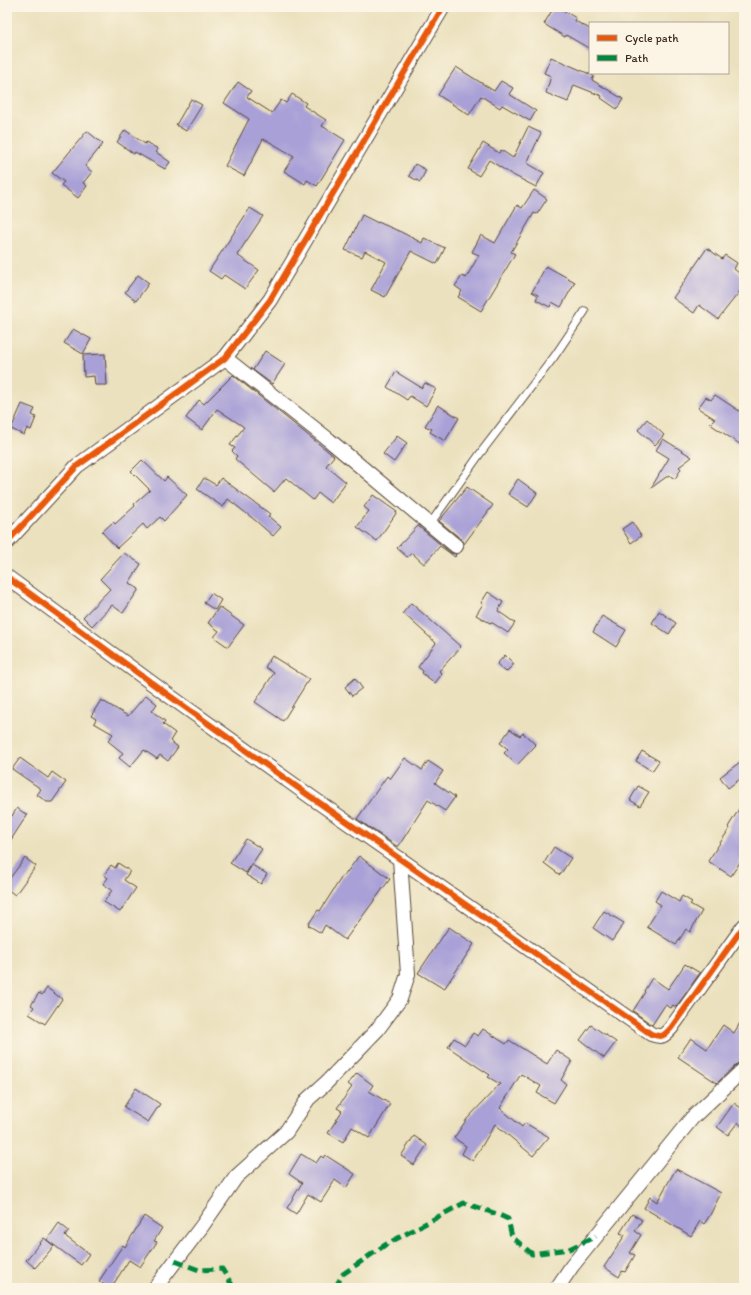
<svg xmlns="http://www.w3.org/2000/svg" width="751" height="1295" font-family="Itim,sans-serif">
<rect width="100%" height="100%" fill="#fcf5e5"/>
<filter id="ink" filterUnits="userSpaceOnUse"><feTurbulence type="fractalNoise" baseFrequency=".025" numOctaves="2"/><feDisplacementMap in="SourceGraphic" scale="8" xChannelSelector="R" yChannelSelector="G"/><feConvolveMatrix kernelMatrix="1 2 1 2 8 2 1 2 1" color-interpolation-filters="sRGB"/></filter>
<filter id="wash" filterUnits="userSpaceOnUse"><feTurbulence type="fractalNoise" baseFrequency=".012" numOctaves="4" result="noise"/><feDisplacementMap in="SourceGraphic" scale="16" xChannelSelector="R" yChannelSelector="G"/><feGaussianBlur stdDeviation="0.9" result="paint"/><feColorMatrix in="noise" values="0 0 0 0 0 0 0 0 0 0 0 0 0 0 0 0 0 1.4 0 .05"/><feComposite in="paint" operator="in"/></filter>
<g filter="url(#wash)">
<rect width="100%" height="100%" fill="#ebe1be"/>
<g id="blocks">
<g fill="#a9a0d7">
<path d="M 554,7 L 558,7 L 576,18 L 575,21 L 590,29 L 590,49 L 566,35 L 565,37 L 544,24 Z"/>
<path d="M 551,57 L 594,76 L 592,80 L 623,99 L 617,109 L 601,98 L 602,96 L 574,85 L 568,102 L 546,93 L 551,76 L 544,73 Z"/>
<path d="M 456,67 L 494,91 L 501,81 L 513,88 L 509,94 L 536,111 L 530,121 L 502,105 L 500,108 L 481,96 L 469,115 L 438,95 Z"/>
<path d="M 238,82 L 251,91 L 247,97 L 272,113 L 281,100 L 286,103 L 292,94 L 306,103 L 304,106 L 326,120 L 322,126 L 345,140 L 317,186 L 307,180 L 305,184 L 284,171 L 294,156 L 268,141 L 263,139 L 244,176 L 225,166 L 249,119 L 224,103 Z"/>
<path d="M 191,99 L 202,105 L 186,131 L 176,125 Z"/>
<path d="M 528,127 L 541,133 L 527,163 L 544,173 L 536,187 L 511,174 L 489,160 L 479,176 L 468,169 L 483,143 L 499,153 L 501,150 L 513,158 Z"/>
<path d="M 125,130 L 145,144 L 146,142 L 158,149 L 156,152 L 170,162 L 165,169 L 135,152 L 134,154 L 117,142 Z"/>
<path d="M 87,131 L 103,144 L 85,166 L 92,172 L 83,183 L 87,186 L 78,198 L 61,185 L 64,182 L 52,173 Z"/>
<path d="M 415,164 L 426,170 L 420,182 L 409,176 Z"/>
<path d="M 534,190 L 547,199 L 537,214 L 534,213 L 511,252 L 515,254 L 481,311 L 458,297 L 462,291 L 455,286 L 462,276 L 466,278 L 479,255 L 472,252 L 481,235 L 495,243 L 517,205 L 522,208 Z"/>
<path d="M 250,208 L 263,216 L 237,255 L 259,270 L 245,289 L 224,275 L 221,279 L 209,271 Z"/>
<path d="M 362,215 L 378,223 L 378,222 L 401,232 L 422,243 L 424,238 L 445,248 L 437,264 L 411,251 L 385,297 L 371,290 L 386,262 L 365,251 L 362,257 L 345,250 Z"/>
<path d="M 707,248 L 722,259 L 725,255 L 737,263 L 734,269 L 744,277 L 744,286 L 718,319 L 699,305 L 694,313 L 673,298 Z"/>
<path d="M 546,266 L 575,282 L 561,307 L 552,302 L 550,307 L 536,300 L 538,295 L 532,292 Z"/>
<path d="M 138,275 L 149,283 L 136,301 L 125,292 Z"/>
<path d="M 73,329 L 91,339 L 83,354 L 64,343 Z"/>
<path d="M 265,351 L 285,364 L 272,384 L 253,370 Z"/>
<path d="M 105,354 L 107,385 L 95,385 L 94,376 L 84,377 L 83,355 Z"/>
<path d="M 396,372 L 422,388 L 425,383 L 436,389 L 426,406 L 410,396 L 407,400 L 387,387 Z"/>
<path d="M 233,375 L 334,456 L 326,466 L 346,482 L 331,503 L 318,493 L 313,500 L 286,478 L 274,492 L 235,459 L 237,456 L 232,451 L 235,448 L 230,445 L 244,427 L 217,409 L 202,430 L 186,418 L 199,400 L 204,404 Z"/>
<path d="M 715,395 L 744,414 L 744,447 L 710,424 L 715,419 L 698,408 L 706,397 L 711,400 Z"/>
<path d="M 22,404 L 35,409 L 32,415 L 36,417 L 31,430 L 27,428 L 24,435 L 11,429 Z"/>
<path d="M 438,405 L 459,418 L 445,441 L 430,432 L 432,429 L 425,426 Z"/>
<path d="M 647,419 L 664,435 L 655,445 L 638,430 Z"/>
<path d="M 397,436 L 407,443 L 394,462 L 383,454 Z"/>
<path d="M 663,439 L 692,457 L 679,467 L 681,469 L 675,479 L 669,475 L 651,488 L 669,458 L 656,450 Z"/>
<path d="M 142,460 L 164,481 L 167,477 L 187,495 L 164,521 L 160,517 L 147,529 L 143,524 L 117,548 L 102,532 L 113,522 L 115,524 L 135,506 L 134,504 L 150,490 L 131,471 Z"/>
<path d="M 204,478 L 216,485 L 221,478 L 270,514 L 268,516 L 281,527 L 273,536 L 256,521 L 228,499 L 223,507 L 197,489 Z"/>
<path d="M 518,479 L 537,493 L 528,507 L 508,494 Z"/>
<path d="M 467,487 L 493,505 L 464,544 L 461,539 L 439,521 Z"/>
<path d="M 373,495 L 397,512 L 377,541 L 357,527 L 369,511 L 364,507 Z"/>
<path d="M 632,522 L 641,536 L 631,543 L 622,529 Z"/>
<path d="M 418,526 L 451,553 L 456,554 L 455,557 L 440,546 L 424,564 L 412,553 L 407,557 L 397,548 Z"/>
<path d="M 124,553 L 141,564 L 129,583 L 139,589 L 123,613 L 112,605 L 92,626 L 83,617 L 110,589 L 100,579 Z"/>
<path d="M 488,592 L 503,602 L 498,611 L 515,623 L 508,633 L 491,622 L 490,623 L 476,615 L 483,604 L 481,603 Z"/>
<path d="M 211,593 L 221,600 L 215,610 L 204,603 Z"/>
<path d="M 411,603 L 461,647 L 439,671 L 442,674 L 435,683 L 422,673 L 423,671 L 418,667 L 436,643 L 403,613 Z"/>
<path d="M 219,607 L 244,625 L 228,647 L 214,637 L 219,631 L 208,623 Z"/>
<path d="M 659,611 L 676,623 L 669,634 L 652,623 Z"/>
<path d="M 602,616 L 626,630 L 616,647 L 593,632 Z"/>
<path d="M 505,655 L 514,664 L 506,672 L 497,664 Z"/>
<path d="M 272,656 L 309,679 L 283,721 L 255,702 L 274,673 L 265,667 Z"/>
<path d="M 355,678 L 362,688 L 352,696 L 345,687 Z"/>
<path d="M 146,695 L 157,704 L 152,711 L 165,721 L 163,724 L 175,733 L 170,741 L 178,747 L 168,761 L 160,755 L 157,759 L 144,750 L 130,767 L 119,758 L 123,753 L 108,741 L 113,734 L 94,723 L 96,719 L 91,716 L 101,700 L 128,716 Z"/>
<path d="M 510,729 L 520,736 L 523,733 L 536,745 L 517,765 L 504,753 L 508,749 L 500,743 Z"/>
<path d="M 642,751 L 659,761 L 652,771 L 636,761 Z"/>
<path d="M 20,758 L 48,778 L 52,772 L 66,782 L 52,802 L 47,802 L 37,795 L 41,789 L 12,769 Z"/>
<path d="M 405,758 L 422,770 L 428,761 L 443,771 L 435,783 L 455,797 L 445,811 L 428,800 L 398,847 L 357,819 L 387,776 L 390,779 Z"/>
<path d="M 744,759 L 744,776 L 728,788 L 720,777 Z"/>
<path d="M 638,786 L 649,792 L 640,806 L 630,800 Z"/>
<path d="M 744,801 L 744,856 L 731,876 L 708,861 L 730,828 L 728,827 Z"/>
<path d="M 17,808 L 27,815 L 7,846 L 7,813 L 12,816 Z"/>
<path d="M 246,839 L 262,849 L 246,873 L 230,863 Z"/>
<path d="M 554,847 L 571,858 L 560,875 L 544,863 Z"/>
<path d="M 359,856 L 390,879 L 345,940 L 325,925 L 321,933 L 308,925 L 318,910 L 320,911 L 343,875 L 344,876 Z"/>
<path d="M 25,858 L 36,866 L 15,895 L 7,889 L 7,882 Z"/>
<path d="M 118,863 L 130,871 L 124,880 L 136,888 L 120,912 L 104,902 L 112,890 L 103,884 L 108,878 L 104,875 L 111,865 L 115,868 Z"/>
<path d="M 252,865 L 267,874 L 261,884 L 246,875 Z"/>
<path d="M 661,891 L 679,902 L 682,896 L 692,902 L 690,904 L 702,911 L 690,932 L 686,929 L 676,945 L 647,927 L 661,905 L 655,901 Z"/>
<path d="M 604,911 L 624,923 L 612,941 L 593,928 Z"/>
<path d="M 449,927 L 474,944 L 444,989 L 418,973 Z"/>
<path d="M 685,964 L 700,973 L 676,1007 L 673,1005 L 671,1008 L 665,1005 L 652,1025 L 633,1011 L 645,992 L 644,991 L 652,978 L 668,989 Z"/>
<path d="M 47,988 L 62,999 L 45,1024 L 29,1014 L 34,1007 L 31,1005 L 39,993 L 42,995 Z"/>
<path d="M 744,1016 L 744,1061 L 738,1063 L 717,1083 L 678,1057 L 691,1038 L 707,1049 L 723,1025 L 734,1033 Z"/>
<path d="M 591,1025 L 616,1042 L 604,1058 L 580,1040 Z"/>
<path d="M 483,1029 L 506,1044 L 509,1040 L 547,1064 L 556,1050 L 572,1061 L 561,1080 L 566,1084 L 554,1103 L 537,1093 L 541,1086 L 521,1074 L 500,1108 L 522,1127 L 525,1123 L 549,1137 L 533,1156 L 495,1124 L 473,1161 L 462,1154 L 466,1146 L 454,1138 L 467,1119 L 500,1084 L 488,1077 L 490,1075 L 448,1047 L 454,1038 L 465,1045 L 473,1033 L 478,1036 Z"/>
<path d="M 357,1073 L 373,1085 L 369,1091 L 390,1104 L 369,1138 L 352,1127 L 343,1142 L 328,1133 L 342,1111 L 337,1108 L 352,1087 L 348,1084 Z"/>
<path d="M 136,1088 L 160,1104 L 148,1122 L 124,1107 Z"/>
<path d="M 734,1103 L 744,1110 L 744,1129 L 738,1122 L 728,1135 L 717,1127 Z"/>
<path d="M 414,1136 L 427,1145 L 414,1165 L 401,1156 Z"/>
<path d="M 301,1154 L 316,1163 L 321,1156 L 323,1158 L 325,1155 L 355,1174 L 346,1188 L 335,1180 L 321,1202 L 308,1194 L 296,1214 L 287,1208 L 302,1183 L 289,1174 Z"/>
<path d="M 676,1169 L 721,1193 L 710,1215 L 704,1224 L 700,1221 L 691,1236 L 644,1208 L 650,1197 L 657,1202 Z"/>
<path d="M 632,1214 L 642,1220 L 635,1231 L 641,1235 L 630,1253 L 635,1255 L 625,1272 L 622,1271 L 619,1277 L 604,1267 L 625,1235 L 620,1233 Z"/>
<path d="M 144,1216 L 162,1228 L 154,1241 L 157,1242 L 140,1267 L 129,1260 L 111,1288 L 109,1288 L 99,1281 L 123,1245 L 125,1247 Z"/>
<path d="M 59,1223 L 69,1231 L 65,1236 L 89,1254 L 81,1265 L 47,1240 Z"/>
<path d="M 44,1238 L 54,1246 L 35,1268 L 26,1260 Z"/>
</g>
</g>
</g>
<g filter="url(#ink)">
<use href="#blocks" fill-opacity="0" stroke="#554536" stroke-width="1"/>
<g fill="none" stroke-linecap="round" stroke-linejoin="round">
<g stroke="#554536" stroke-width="9">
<path id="service" d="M 430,524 L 482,451 L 554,357 L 585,311"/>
</g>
<g stroke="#554536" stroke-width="16">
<g id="minor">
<path d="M 225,358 L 329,440 L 456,546"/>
<path d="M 7,542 L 77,466 L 225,358 L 270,300 L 443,7"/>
<path d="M 7,577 L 164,692 L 311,797 L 651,1034 C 662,1038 664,1036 671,1028 L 744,926"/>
<path d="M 155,1288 L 202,1226 L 236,1177 L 286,1132 L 308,1099 L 326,1083 L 377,1030 L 400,999 L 408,974 L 400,859"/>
<path d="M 557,1288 L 572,1266 L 692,1118 L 744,1069"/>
</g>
</g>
<use href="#service" stroke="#fff" stroke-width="7"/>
<use href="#minor" stroke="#fff" stroke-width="14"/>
<g stroke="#00873e" stroke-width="5" stroke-dasharray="10 5" stroke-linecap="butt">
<path d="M 175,1261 L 199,1270 L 222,1269 L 234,1288"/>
<path d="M 335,1288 L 343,1274 L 385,1245 L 464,1203 L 497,1214 L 508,1219 L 512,1237 L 532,1254 L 569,1249 L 596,1236"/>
</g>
<g stroke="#fcf5e5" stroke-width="8">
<g id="cycleway">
<path d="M 7,542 L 77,466 L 225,358 L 270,300 L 443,7"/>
<path d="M 7,577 L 164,692 L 311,797 L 651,1034 C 662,1038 664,1036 671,1028 L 744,926"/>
</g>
</g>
<use href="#cycleway" stroke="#e8590c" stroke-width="6"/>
</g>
</g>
<rect width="751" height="1295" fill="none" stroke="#fcf5e5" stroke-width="24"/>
<rect x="589" y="22" width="140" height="52" fill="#fcf5e5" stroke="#afa495"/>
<rect x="597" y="35" width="20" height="6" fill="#e8590c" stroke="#afa495"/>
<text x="625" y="42" font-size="12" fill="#3b2a1e">Cycle path</text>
<rect x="597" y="55" width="20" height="6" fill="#00873e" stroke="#afa495"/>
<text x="625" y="62" font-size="12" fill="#3b2a1e">Path</text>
</svg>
